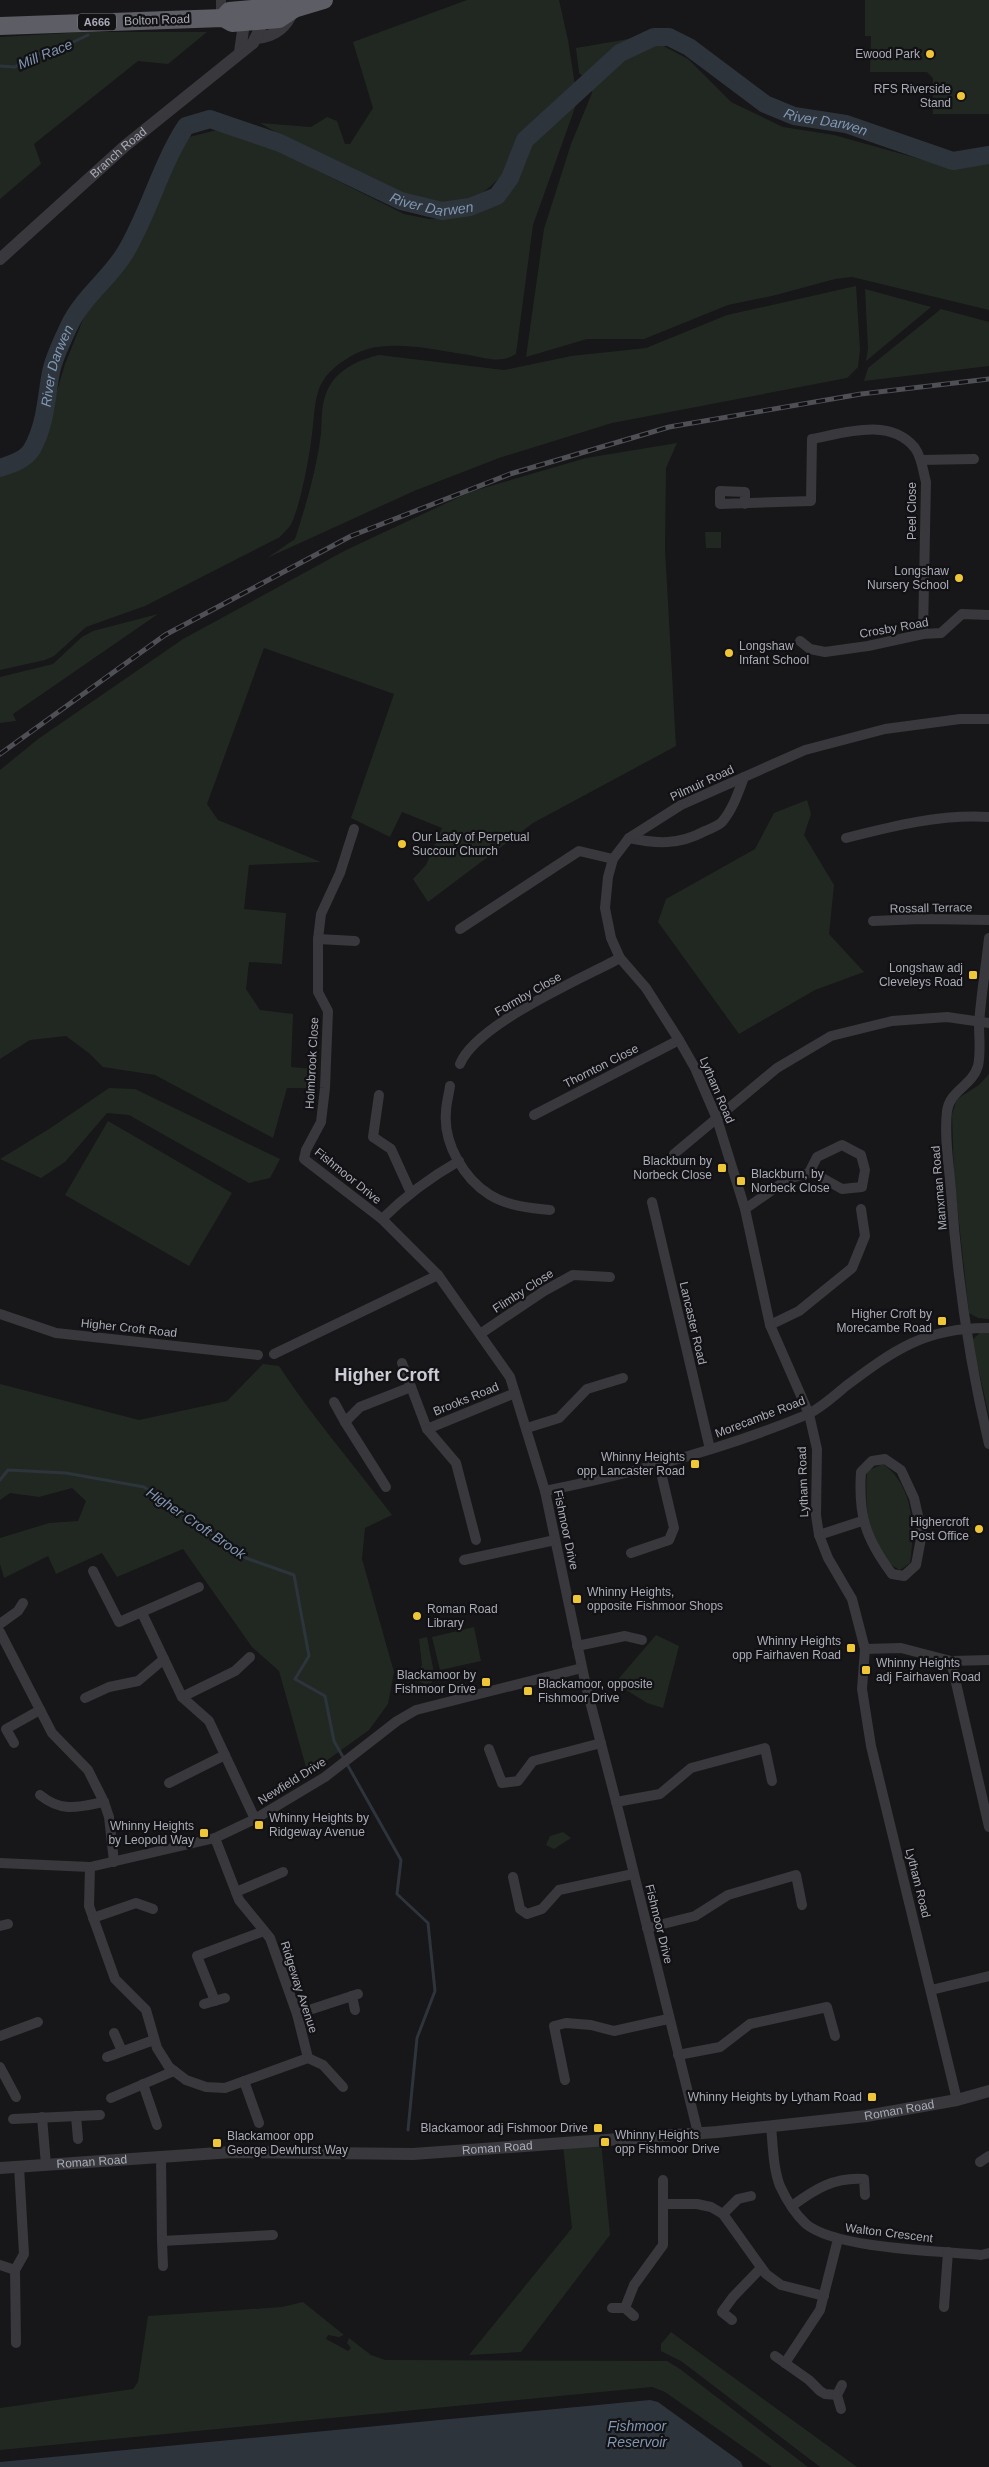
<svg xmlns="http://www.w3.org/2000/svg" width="989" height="2467" font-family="Arial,sans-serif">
<rect width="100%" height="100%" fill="#171618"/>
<g fill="#212822">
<path d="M 467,0 L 559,0 L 568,40 L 575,85 C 558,101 534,120 520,138 C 510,153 511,170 494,183 C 486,191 476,197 465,201 C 415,218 305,148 260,123 L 311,127 L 327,117 L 337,121 L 345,144 L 350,144 L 373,108 L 353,42 Z"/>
<path d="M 865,0 L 989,0 L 989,114 L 933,114 L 933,78 L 927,72 L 870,72 L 871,36 L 865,36 Z"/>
<path d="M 85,32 L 207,32 L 168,64 L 138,61 L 34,144 L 41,164 L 0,199 L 0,37 Z"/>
<path d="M 640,37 L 616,49 L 584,77 L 579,73 L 576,48 Z"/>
<path d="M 656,42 L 688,59 L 731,102 L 783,127 L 834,135 L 952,168 L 989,162 L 989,310 L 852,277 L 835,279 L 776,295 L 728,305 L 644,339 L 587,339 L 526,357 L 544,229 L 571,144 L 592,93 L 593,82 C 613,65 631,50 656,42 Z"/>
<path d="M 577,102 L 533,225 L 516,354 C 500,364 487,358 469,355 C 435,350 388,338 357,353 C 341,361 323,374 318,392 C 314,405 314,420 312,434 C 310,453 300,510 290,526 C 287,530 283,533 280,537 L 145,606 L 86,627 L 54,656 L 45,660 L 0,670 L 0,472 L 17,466 L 32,454 L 43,437 L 65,364 L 86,312 L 133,255 L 148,226 L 169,170 L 185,138 L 225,128 L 266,145 L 404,214 L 429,219 L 449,219 L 470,215 L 498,202 L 519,175 L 527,159 L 531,142 Z"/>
<path d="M 856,286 L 860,350 L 858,367 L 847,378 L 612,423 L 499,458 L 414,491 L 267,558 L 295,539 C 306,505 317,468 321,433 C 322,418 321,405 327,391 C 336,370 358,360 379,355 L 504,370 L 571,356 L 646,348 L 727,315 Z"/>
<path d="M 865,289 L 931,307 L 866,361 L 868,348 Z"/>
<path d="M 941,309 L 989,322 L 989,366 L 864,381 L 868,368 Z"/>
<path d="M 677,443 L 666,468 L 665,549 L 676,746 L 533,823 L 428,902 L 413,879 L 426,865 L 442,828 L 402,812 L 390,837 L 351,818 L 394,694 L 264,648 L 207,804 L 218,820 L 321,862 L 249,865 L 244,909 L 286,913 L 282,964 L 249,962 L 246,989 L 260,1010 L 293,1014 L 291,1067 L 313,1069 L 311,1088 L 287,1088 L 273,1138 L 155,1075 L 103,1067 L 90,1054 L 66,1036 L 30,1040 L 0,1059 L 0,770 L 38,739 L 183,639 L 346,550 L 470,492 L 586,458 Z"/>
<path d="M 705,532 L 721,532 L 721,548 L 706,548 Z"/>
<path d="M 158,614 L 13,714 L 16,721 L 0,723 L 0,677 L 53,664 L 82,637 L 93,631 Z"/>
<path d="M 807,800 L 811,814 L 804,835 L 834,885 L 829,934 L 864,972 L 815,990 L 739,1034 L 658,922 L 666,899 L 755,849 L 774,813 Z"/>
<path d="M 989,1074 L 989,1319 L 978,1318 L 969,1313 L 954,1177 L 952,1114 L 957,1099 L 979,1085 Z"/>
<path d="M 109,1088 L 135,1089 L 280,1159 L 270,1178 L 249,1183 L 129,1115 L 107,1113 L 65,1162 L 41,1178 L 0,1159 L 49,1129 Z"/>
<path d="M 108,1121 L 232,1193 L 189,1266 L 65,1195 Z"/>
<path d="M 989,1331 L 989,1416 L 972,1340 L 981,1332 Z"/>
<path d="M 263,1364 L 279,1366 C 313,1418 354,1465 392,1515 L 365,1528 L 362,1559 L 394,1672 L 388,1704 L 369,1730 L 308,1774 L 279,1671 L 252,1647 L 183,1549 L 117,1577 L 102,1553 L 56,1574 L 48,1556 L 4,1578 L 0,1564 L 0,1538 L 49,1523 L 78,1521 L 86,1501 L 72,1488 L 39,1497 L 10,1493 L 0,1500 L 0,1384 L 139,1420 L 227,1401 Z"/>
<path d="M 883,1464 C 914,1486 915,1529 910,1563 L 900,1570 C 866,1554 865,1503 867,1471 Z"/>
<path d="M 474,1627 L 481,1661 L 440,1670 L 432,1637 Z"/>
<path d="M 656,1635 L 679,1646 L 663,1708 L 647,1703 L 615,1683 Z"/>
<path d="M 427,1637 L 435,1678 L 431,1683 L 425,1684 L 418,1681 L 417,1674 L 422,1665 L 419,1639 Z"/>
<path d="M 563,1832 L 571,1838 L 554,1849 L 546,1845 L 550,1836 Z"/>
<path d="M 601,2142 L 610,2235 L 521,2352 L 469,2355 L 572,2228 L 563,2145 Z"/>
<path d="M 303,2302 L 344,2335 L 339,2337 L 328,2335 L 326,2339 L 348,2351 L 351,2348 L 347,2343 L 349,2338 L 371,2355 L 385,2360 L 667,2361 L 680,2369 L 808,2467 L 772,2467 L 665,2392 L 652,2387 L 0,2450 L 0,2408 L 133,2389 L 138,2382 L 148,2316 L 282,2307 Z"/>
<path d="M 671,2332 L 686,2343 L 857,2467 L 820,2467 L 681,2361 L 661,2351 L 661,2344 Z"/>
</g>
<path fill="#2d343c" d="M 650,2400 L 658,2402 L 741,2462 L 743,2467 L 0,2467 L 0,2462 Z"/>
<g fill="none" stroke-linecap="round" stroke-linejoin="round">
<g stroke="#2d343c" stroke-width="3">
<path d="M 0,66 L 15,67 L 32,56 L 63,47 L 88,35"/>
<path d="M 0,1480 L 8,1470 L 66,1473 L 144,1487 L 246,1558 L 294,1575 L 309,1656 L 295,1679 L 325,1696 L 334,1741 L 401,1860 L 397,1894 L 428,1923 L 435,1991 L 417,2038 L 408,2130"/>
</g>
<path stroke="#2d343c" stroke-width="18" id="s1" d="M 0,468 C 12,464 25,460 32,449 C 46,424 46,398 51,372 C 54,357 63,339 69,326 C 82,298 109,279 125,253 C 149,213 160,166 186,126 L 210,119 L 280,143 L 401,201 L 442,211 L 470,207 L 497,196 L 510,178 L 525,140 L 620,53 L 654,37 L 669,37 L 689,47 L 765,104 L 794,116 L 846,124 L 953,161 L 989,155"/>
<g stroke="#38383d" stroke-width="10">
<path d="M 221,0 L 221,18"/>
<path d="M 921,460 L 974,459"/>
<path d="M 745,504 L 745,492 L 720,491 L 720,504 L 811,501 L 812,439 C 844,433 890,417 915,448 C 922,458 923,471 926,482 L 923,634"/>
<path d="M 800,641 L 810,649 L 825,652 L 868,646 L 923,634 L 941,633 L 962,614 L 989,615"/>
<path d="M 354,829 L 340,873 L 321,914 L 318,939 L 318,992 L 328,1011 L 325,1088 L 321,1122 L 306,1150 L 304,1159 L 382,1219 L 438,1275 L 510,1377 L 545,1491 L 586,1686 L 619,1813 L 698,2133"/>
<path d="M 629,838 C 657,844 679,845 705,831 C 710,829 718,826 722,822 C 733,809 738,793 744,777"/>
<path d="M 846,838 C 893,826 940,814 989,817"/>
<path d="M 873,921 L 922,919 L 989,920"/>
<path d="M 460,929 L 579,851 L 613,859"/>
<path d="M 989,938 C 986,967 981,995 979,1024 C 979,1037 981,1053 978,1066 C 972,1086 950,1090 947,1111 C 944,1137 949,1165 951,1191 C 957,1276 969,1361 989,1444"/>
<path d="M 318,939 L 355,941"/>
<path d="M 460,1064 C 476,1024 581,979 620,958"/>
<path d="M 450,1086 C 449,1094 446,1104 446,1112 C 443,1143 464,1179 490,1195 C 508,1206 529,1208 550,1210"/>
<path d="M 379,1095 L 373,1137 L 391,1149 L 411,1193"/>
<path d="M 534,1115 L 679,1040"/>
<path d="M 674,1154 L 777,1068 L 831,1036 L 892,1021 L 947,1017 L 989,1023"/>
<path d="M 652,1202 L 710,1449"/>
<path d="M 745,1209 L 788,1179 L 809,1173 L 817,1175 L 842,1189 L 862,1187 L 865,1170 L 861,1155 L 842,1145 L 817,1157 L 809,1173"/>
<path d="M 382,1219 C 405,1196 431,1177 459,1161"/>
<path d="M 0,1314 L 56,1333 L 258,1355"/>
<path d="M 770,1325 L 799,1311 L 852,1268 L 865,1236 L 861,1209"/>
<path d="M 480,1334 L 544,1291 L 573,1275 L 610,1277"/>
<path d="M 274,1354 L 438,1275"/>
<path d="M 402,1363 L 427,1429 L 515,1393"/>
<path d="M 334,1402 L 345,1422 L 360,1407 L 411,1387"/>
<path d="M 345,1422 L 386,1487"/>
<path d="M 527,1428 L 559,1418 L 587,1389 L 623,1378"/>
<path d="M 427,1429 L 456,1463 L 476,1540"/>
<path d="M 885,1459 L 901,1470 L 914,1498 L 922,1533 L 916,1565 L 904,1576 L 892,1574 C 866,1539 858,1516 861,1472 L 872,1461 Z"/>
<path d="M 545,1491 C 633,1473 722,1450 806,1415 C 820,1409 834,1396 846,1386 C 894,1350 926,1327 989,1328"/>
<path d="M 819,1535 L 862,1521"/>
<path d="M 631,1553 L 669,1540 L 674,1528 L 659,1464"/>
<path d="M 464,1560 L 555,1540"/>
<path d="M 93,1571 L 119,1622 L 199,1587"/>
<path d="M 142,1613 L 182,1697 L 209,1721 L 255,1819"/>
<path d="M 0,1624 L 18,1611 L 23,1603"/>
<path d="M 0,1632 L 52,1733 L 88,1770 L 104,1802 L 109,1817 L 114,1862"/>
<path d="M 577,1646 L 625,1636 L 642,1640"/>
<path d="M 865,1649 L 901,1648 L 951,1661 L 989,1660"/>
<path d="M 951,1661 L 989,1827"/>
<path d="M 182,1697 L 235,1671 L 250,1657"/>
<path d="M 85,1698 L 109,1687 L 138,1681 L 164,1659"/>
<path d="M 14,1743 L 6,1729 L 40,1710"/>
<path d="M 489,1749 L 502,1783 L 518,1781 L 533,1761 L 601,1743"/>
<path d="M 169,1783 L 225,1755"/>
<path d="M 40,1795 C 62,1813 79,1807 104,1802"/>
<path d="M 616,1802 L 660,1794 L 691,1768 L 765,1748 L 772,1781"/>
<path d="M 0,1863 L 90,1867 L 215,1838 L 255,1819 L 325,1777 L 397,1721 L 416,1710 L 582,1668"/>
<path d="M 90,1867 L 89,1906 L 115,1979 L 146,2010 L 157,2048 L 169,2067 L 186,2080 L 206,2087 L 225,2088 L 308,2058 L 297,2014 L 270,1938 L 239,1900 L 215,1838"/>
<path d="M 513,1877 L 520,1909 L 527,1914 L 542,1909 L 559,1890 L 633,1874"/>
<path d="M 236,1892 L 283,1872"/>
<path d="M 93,1918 L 136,1903 L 153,1909"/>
<path d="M 0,1926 L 8,1924"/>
<path d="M 647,1928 L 695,1916 L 728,1895 L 796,1875 L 802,1905"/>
<path d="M 931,1990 L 989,1976"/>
<path d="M 352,1996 L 355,2010"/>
<path d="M 215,2001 L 197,1956 L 264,1931"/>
<path d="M 204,2004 L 225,1998"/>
<path d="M 297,2014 L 358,1994"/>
<path d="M 114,2033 L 122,2051"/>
<path d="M 0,2036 L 38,2022"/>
<path d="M 678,2055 L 720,2047 L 750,2024 L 827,2007 L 835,2036"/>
<path d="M 107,2057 L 154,2040"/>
<path d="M 308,2058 L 323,2065 L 343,2087"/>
<path d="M 0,2067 L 16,2097"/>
<path d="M 565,2080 L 554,2026 L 566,2023 L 591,2025 L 614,2031 L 668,2019"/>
<path d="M 244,2081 L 259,2123"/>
<path d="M 143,2084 L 157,2125"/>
<path d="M 111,2098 L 174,2071"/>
<path d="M 957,2100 L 871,1746 L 862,1689 L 865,1649 L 852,1599 L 828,1558 L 819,1535 L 816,1515 L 817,1449 L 809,1414 L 770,1325 L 745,1209 L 717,1119 L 695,1068 L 679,1040 L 646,988 L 620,958 L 611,938 L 605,908 L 608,877 L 613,859 L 629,838 L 681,805 L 805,750 L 885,729 L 960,719 L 989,719"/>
<path d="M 76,2116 L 78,2139"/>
<path d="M 42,2117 L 46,2165"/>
<path d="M 13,2119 L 100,2115"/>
<path d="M 771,2126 C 773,2146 773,2168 780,2186 C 786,2199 795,2214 806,2224 C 836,2249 940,2251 981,2255 L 989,2253"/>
<path d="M 161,2157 L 162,2241 L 273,2235"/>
<path d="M 980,2162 L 989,2156"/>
<path d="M 664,2204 L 697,2204 L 711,2207 L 723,2214 L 766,2274 L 781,2285 L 824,2296"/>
<path d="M 792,2206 C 815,2189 834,2177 864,2179 L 865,2195"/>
<path d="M 723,2214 L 738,2199 L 751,2196"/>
<path d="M 162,2241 L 163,2266"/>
<path d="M 0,2265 L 15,2270"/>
<path d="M 944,2307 L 948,2252"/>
<path d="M 612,2308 L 625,2308 L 634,2316"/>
<path d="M 625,2308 L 634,2285 L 663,2245 L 663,2180"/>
<path d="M 732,2320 L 722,2312 L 733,2297 L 760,2269"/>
<path d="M 16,2343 L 15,2270 L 24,2254 L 19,2167"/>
<path d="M 775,2356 L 809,2380 L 820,2391 L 825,2394 L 837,2395"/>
<path d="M 785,2363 L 820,2310 L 838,2239"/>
<path d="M 841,2409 L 837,2395 L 842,2385"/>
</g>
<g stroke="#38383d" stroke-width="12">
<path d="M 257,38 C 276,36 287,27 293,10"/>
<path d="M 240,52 L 245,16"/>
<path id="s2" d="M 0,259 L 125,146 L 253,43 L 260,29 L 261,13"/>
<path id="s3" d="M 0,2168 L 233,2152 L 413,2154 L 717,2132 L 866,2116 L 957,2100 L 989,2091"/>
</g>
<g stroke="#5c5d65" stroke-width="18">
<path d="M 223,18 L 229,11 L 286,6 L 294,9"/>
<path d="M 0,26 L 223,18 L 232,23 L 279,19 L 294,9 L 324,0"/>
</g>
<g stroke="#4f5056" stroke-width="5">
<path id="rail" d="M 0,754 L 165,635 L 351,536 L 510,474 L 669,427 L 861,394 L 989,379"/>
</g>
<use href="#rail" stroke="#121113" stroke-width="3" stroke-dasharray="9" stroke-linecap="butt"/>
</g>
<g fill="#efc638" stroke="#121113" stroke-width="2">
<circle cx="930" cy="54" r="5"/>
<circle cx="961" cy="96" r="5"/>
<circle cx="959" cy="578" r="5"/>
<circle cx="729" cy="653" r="5"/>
<circle cx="402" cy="844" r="5"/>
<rect x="968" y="970" width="10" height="10" rx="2.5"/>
<rect x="717" y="1163" width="10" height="10" rx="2.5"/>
<rect x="736" y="1176" width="10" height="10" rx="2.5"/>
<rect x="937" y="1316" width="10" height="10" rx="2.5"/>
<rect x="690" y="1459" width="10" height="10" rx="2.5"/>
<circle cx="979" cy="1529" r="5"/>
<rect x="572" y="1594" width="10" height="10" rx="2.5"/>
<circle cx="417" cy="1616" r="5"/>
<rect x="846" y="1643" width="10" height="10" rx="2.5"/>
<rect x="861" y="1665" width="10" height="10" rx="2.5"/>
<rect x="481" y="1677" width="10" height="10" rx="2.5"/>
<rect x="523" y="1686" width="10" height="10" rx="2.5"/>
<rect x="254" y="1820" width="10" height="10" rx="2.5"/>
<rect x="199" y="1828" width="10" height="10" rx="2.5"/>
<rect x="867" y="2092" width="10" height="10" rx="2.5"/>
<rect x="593" y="2123" width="10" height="10" rx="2.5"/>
<rect x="600" y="2137" width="10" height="10" rx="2.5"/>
<rect x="212" y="2138" width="10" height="10" rx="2.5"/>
</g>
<g text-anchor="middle" stroke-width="4.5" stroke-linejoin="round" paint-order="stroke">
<rect fill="#121113" stroke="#7c7e86" stroke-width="1" x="78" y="13.5" width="38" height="17" rx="4"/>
<g font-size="11" font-weight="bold" fill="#a9acb8">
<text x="97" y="26">A666</text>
</g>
<g font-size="12" fill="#a9acb8" stroke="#121113">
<text transform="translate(157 20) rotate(-2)" y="4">Bolton Road</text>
<text dy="4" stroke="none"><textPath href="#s2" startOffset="159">Branch Road</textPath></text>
<text transform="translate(912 511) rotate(-90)" y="4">Peel Close</text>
<text transform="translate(894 628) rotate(-10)" y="4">Crosby Road</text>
<text transform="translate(702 783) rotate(-25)" y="4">Pilmuir Road</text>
<text transform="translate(931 908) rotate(-1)" y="4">Rossall Terrace</text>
<text transform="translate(528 994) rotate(-30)" y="4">Formby Close</text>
<text transform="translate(312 1063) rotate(-87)" y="4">Holmbrook Close</text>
<text transform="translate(601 1066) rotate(-27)" y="4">Thornton Close</text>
<text transform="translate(717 1090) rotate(67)" y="4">Lytham Road</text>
<text transform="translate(348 1176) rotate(39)" y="4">Fishmoor Drive</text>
<text transform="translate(939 1188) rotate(-95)" y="4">Manxman Road</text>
<text transform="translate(523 1291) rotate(-33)" y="4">Flimby Close</text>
<text transform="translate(693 1323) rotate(77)" y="4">Lancaster Road</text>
<text transform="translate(129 1328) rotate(6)" y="4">Higher Croft Road</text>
<text transform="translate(466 1399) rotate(-22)" y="4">Brooks Road</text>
<text transform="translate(760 1417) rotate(-21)" y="4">Morecambe Road</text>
<text transform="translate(803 1482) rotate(-92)" y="4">Lytham Road</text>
<text transform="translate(566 1530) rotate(78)" y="4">Fishmoor Drive</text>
<text transform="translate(292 1781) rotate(-32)" y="4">Newfield Drive</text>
<text transform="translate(918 1883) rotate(76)" y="4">Lytham Road</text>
<text transform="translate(659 1924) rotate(76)" y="4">Fishmoor Drive</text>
<text transform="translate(299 1987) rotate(72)" y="4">Ridgeway Avenue</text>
<text dy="4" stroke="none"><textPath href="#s3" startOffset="902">Roman Road</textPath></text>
<text dy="4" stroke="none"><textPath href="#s3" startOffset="498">Roman Road</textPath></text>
<text dy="4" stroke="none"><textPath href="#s3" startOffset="92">Roman Road</textPath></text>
<text transform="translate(889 2233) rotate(7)" y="4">Walton Crescent</text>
</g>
<g font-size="12" fill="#a9acb8" stroke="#121113" text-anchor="end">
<text x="920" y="58">Ewood Park</text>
<text x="951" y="93">RFS Riverside<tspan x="951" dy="14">Stand</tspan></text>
<text x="949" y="575">Longshaw<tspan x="949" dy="14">Nursery School</tspan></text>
<text x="739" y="650" text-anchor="start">Longshaw<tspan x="739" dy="14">Infant School</tspan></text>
<text x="412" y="841" text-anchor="start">Our Lady of Perpetual<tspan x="412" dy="14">Succour Church</tspan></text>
<text x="963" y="972">Longshaw adj<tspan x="963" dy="14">Cleveleys Road</tspan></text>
<text x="712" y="1165">Blackburn by<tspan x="712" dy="14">Norbeck Close</tspan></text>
<text x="751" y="1178" text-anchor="start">Blackburn, by<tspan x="751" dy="14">Norbeck Close</tspan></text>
<text x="932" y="1318">Higher Croft by<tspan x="932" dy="14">Morecambe Road</tspan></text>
<text x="685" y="1461">Whinny Heights<tspan x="685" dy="14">opp Lancaster Road</tspan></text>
<text x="969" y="1526">Highercroft<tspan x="969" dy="14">Post Office</tspan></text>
<text x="587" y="1596" text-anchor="start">Whinny Heights,<tspan x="587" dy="14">opposite Fishmoor Shops</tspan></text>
<text x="427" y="1613" text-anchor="start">Roman Road<tspan x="427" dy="14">Library</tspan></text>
<text x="841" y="1645">Whinny Heights<tspan x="841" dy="14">opp Fairhaven Road</tspan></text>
<text x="876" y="1667" text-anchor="start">Whinny Heights<tspan x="876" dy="14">adj Fairhaven Road</tspan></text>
<text x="476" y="1679">Blackamoor by<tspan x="476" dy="14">Fishmoor Drive</tspan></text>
<text x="538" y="1688" text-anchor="start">Blackamoor, opposite<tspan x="538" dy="14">Fishmoor Drive</tspan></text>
<text x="269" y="1822" text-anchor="start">Whinny Heights by<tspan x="269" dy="14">Ridgeway Avenue</tspan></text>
<text x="194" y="1830">Whinny Heights<tspan x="194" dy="14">by Leopold Way</tspan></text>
<text x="862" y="2101">Whinny Heights by Lytham Road</text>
<text x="588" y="2132">Blackamoor adj Fishmoor Drive</text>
<text x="615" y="2139" text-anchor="start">Whinny Heights<tspan x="615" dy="14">opp Fishmoor Drive</tspan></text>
<text x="227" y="2140" text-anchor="start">Blackamoor opp<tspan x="227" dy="14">George Dewhurst Way</tspan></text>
</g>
<g font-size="14" font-style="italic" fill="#8096b3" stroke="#121113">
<text transform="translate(45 54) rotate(-22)" y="5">Mill Race</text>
<text dy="5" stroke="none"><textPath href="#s1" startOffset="1159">River Darwen</textPath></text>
<text dy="5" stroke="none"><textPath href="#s1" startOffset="665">River Darwen</textPath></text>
<text dy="5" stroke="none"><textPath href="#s1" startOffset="125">River Darwen</textPath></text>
<text transform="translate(196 1523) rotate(34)" y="5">Higher Croft Brook</text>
<text x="637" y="2431">Fishmoor<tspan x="637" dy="16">Reservoir</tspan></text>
</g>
<g font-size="18" font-weight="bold" fill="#cacbd4" stroke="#121113">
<text x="387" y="1381">Higher Croft</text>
</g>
</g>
</svg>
